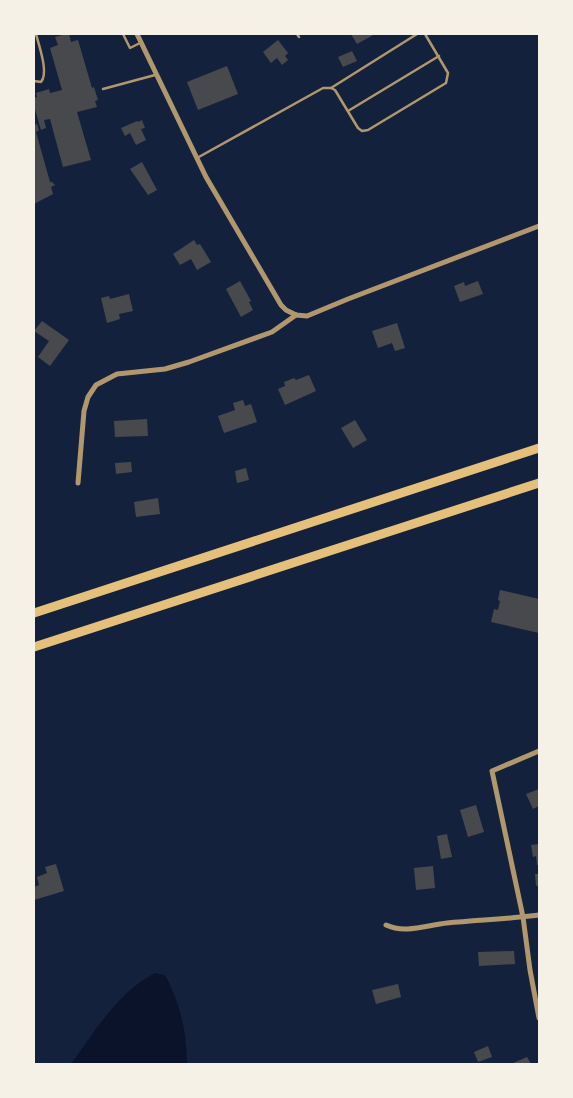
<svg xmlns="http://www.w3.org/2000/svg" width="573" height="1098" font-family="Commissioner,sans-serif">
<rect width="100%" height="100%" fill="#14213d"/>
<path fill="#0b132b" d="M 155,973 L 165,975 C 180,1002 187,1033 187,1064 L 71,1064 C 94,1032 118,992 155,973 Z"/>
<g fill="#48494c">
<path d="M 66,34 L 69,34 L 71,42 L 78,40 L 92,88 L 94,87 L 98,100 L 95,101 L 97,107 L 77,112 L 91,160 L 63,167 L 50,119 L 44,120 L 46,128 L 41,130 L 34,106 L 34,98 L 37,97 L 36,93 L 49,89 L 50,93 L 62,90 L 50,48 L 58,45 L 55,37 Z"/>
<path d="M 351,34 L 375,34 L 357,44 Z"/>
<path d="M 278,40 L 288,53 L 285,56 L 288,60 L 282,65 L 277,58 L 271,63 L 263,52 Z"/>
<path d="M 352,51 L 357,61 L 343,67 L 338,57 Z"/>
<path d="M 227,66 L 238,94 L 198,110 L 187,82 Z"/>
<path d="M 142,120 L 145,128 L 141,129 L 146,140 L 136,145 L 130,133 L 125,136 L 121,128 L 137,121 L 138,122 Z"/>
<path d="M 37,124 L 39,130 L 36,132 L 50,182 L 52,182 L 55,185 L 51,187 L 53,194 L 34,204 L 34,125 Z"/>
<path d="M 142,162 L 157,190 L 148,195 L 130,169 Z"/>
<path d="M 194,240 L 197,245 L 200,244 L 211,262 L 197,270 L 191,259 L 180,265 L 173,254 Z"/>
<path d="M 240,281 L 251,301 L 249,302 L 253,310 L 241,317 L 226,289 Z"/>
<path d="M 478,281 L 483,294 L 460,302 L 454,286 L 464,282 L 465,286 Z"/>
<path d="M 129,294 L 133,311 L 119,314 L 120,319 L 107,323 L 101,298 L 109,296 L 110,299 Z"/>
<path d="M 42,321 L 69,340 L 50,366 L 38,357 L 49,341 L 34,331 Z"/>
<path d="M 397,323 L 405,348 L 395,351 L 392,343 L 378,348 L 372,331 Z"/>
<path d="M 309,375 L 316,391 L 285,405 L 278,389 L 285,386 L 284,382 L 294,378 L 296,380 Z"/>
<path d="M 243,400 L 245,406 L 251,404 L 257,422 L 224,433 L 218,416 L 235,410 L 233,403 Z"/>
<path d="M 147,419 L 148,436 L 115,437 L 114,421 Z"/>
<path d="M 355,420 L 367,440 L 353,448 L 341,428 Z"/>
<path d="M 131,462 L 132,472 L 116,474 L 115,463 Z"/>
<path d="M 246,468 L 249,480 L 237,483 L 235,471 Z"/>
<path d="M 158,498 L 160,514 L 136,517 L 134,502 Z"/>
<path d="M 500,590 L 539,599 L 539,633 L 491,622 L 494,609 L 498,610 L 500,601 L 498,600 Z"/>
<path d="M 539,789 L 539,806 L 533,809 L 526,794 Z"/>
<path d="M 476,805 L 484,832 L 468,837 L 460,810 Z"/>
<path d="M 447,834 L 452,857 L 441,859 L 437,836 Z"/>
<path d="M 539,844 L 539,865 L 537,865 L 536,856 L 533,857 L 531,845 Z"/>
<path d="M 56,864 L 64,891 L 34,900 L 34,887 L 39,885 L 37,877 L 47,873 L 45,867 Z"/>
<path d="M 433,866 L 435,888 L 416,890 L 414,868 Z"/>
<path d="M 535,874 L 539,874 L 539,885 L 536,886 Z"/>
<path d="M 514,951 L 515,964 L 479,966 L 478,952 Z"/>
<path d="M 398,984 L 401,997 L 376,1004 L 372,990 Z"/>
<path d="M 488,1046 L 492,1057 L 478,1062 L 474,1052 Z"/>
<path d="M 527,1057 L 531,1064 L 511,1064 Z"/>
</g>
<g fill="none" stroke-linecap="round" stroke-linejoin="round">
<g stroke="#b1986c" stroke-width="2.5">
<path d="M 123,34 L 130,48 L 140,43"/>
<path d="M 297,34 L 299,37"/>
<path d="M 34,81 L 41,82 C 49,73 39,46 36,34"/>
<path d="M 331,88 L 335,90 L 358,128 L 362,131 L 368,130 L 446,83 L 448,73 L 425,34"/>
<path d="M 103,89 L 155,75"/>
<path d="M 348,111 L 439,56"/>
<path d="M 197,158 L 323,88 L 331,88 L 417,34"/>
</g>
<g stroke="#b1986c" stroke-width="5">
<path d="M 137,34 L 206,177 L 281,305 L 286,310 L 296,315 L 307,316 L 348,299 L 539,226"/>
<path d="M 78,483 L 84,411 L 88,397 L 96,385 L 117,374 L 165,369 L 189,362 L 272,332 L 296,315"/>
<path d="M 539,751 L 492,771 L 523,917 L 530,970 L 539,1018"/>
<path d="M 386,925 C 405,934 427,925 447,923 C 477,920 508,919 539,915"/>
</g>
<g stroke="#e5c07b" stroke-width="9">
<path d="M 34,613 L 539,448"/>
<path d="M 34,647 L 539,483"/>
</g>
</g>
<rect width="573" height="1098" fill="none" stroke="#f6f1e7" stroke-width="70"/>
</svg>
